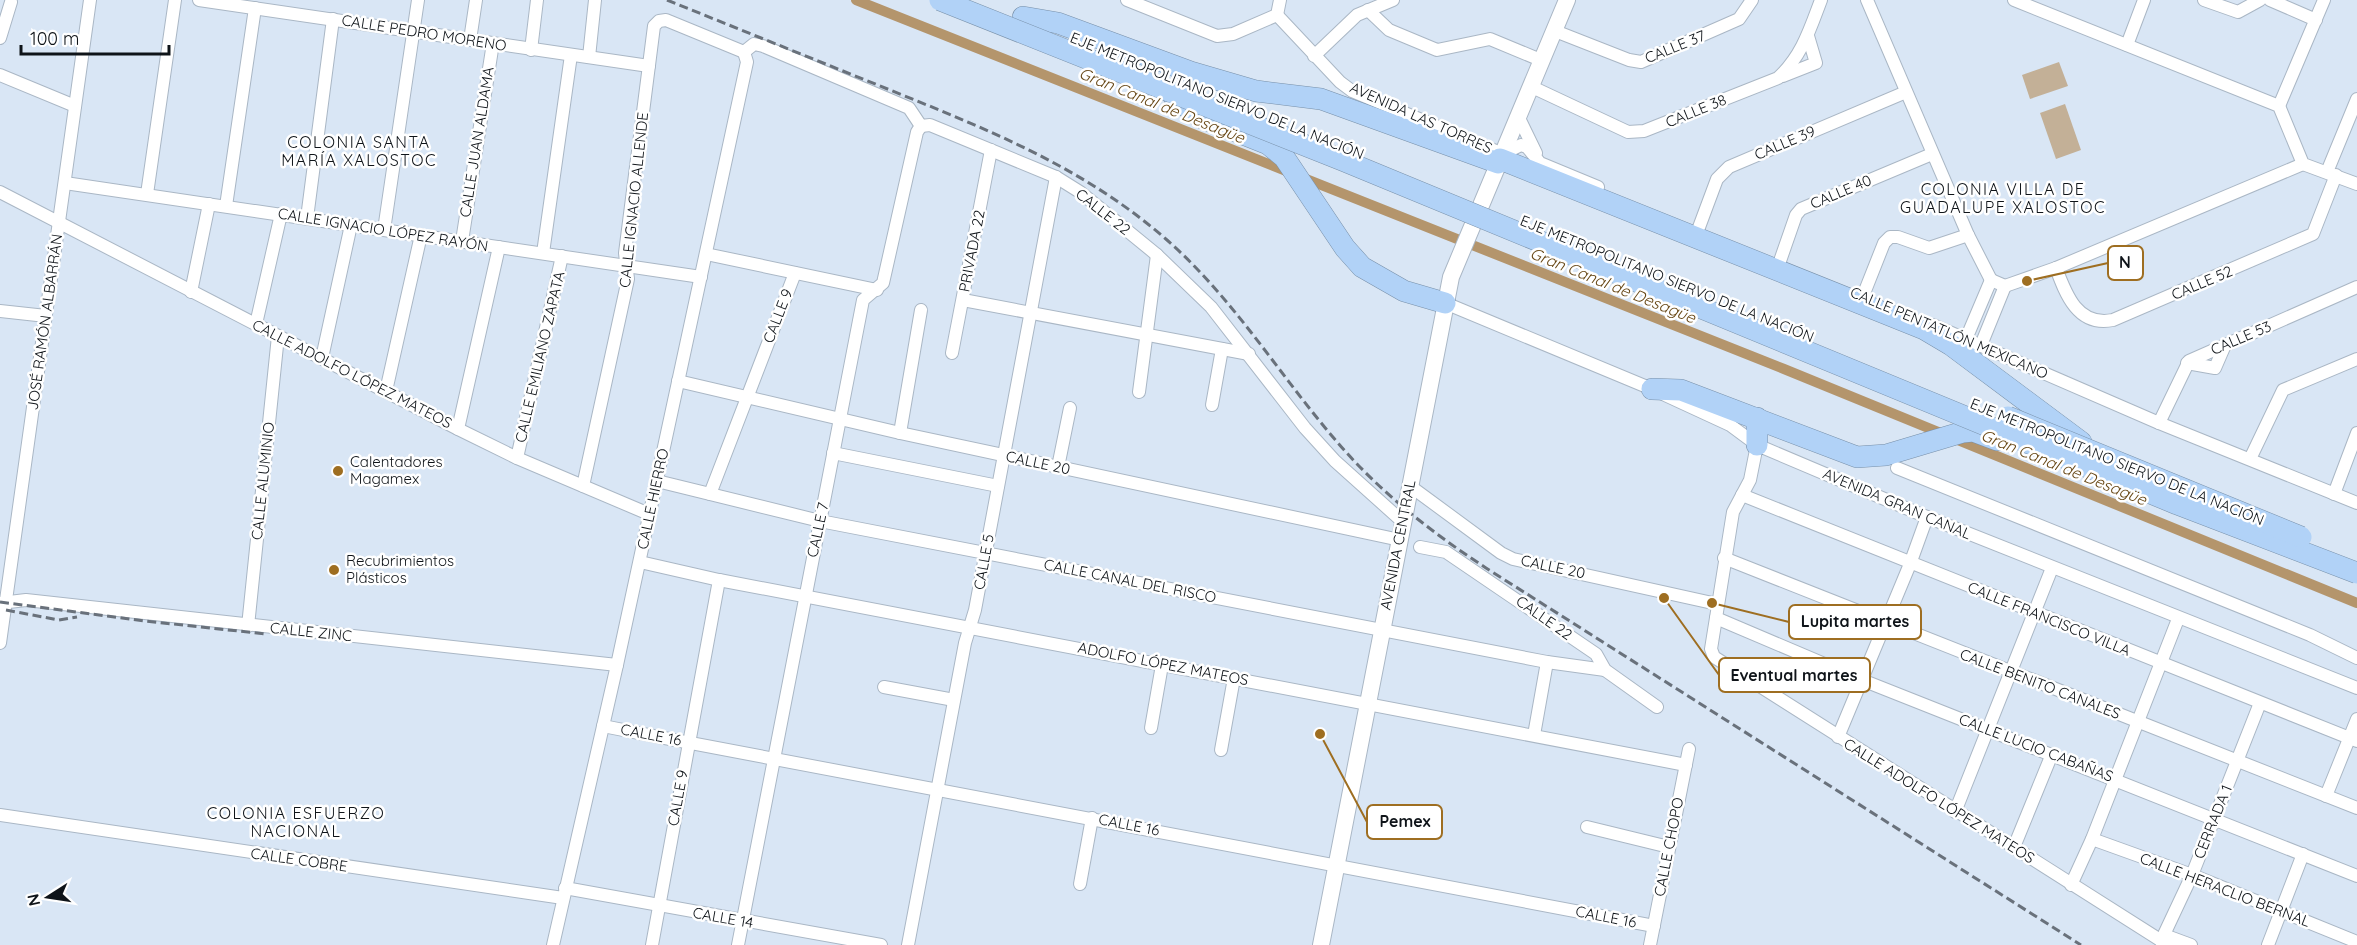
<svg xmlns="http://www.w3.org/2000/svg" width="2357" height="945" font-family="Quicksand,sans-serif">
<rect width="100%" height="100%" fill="#d9e6f5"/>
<g fill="#c3b097">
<path d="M 2059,62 L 2068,86 L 2030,99 L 2022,75 Z"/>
<path d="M 2065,104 L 2081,150 L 2056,159 L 2040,113 Z"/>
</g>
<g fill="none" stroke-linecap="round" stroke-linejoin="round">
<path stroke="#b4956c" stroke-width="10" d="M 856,0 L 1784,369 L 2357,603"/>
<g stroke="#aab7c5" stroke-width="14">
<g id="street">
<path d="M 199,0 L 649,66"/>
<path d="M 1127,0 L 1217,36 L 1233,34 L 1277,15"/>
<path d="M 1867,0 L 1968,235 L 1991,280"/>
<path d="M 2014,0 L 2279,106 L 2303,164 L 2357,184"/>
<path d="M 2204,0 L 2238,12 L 2260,0"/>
<path d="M 2270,0 L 2316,20"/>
<path d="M 1368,10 L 1389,30 L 1437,50 L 1490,39 L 1543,61"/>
<path d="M 1277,15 L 1340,82 L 1352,91 L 1503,154 L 1521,145 L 1527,147 L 1540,163 L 1598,187"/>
<path d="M 1277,15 L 1280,0"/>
<path d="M 1555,31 L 1629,60 L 1641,62 L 1739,19 L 1752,0"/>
<path d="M 0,38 L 11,2"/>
<path d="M 470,40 L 476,0"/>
<path d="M 2127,45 L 2144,0"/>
<path d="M 531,50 L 537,0"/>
<path d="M 744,52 L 754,44 L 763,46 L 909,108 L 921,126"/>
<path d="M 1314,56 L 1357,15 L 1393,0"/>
<path d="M 589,57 L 595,0"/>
<path d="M 0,75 L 75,106"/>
<path d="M 1783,76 L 1816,63 L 1808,36"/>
<path d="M 1532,87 L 1628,132 L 1644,131 L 1778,78 C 1802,56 1810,29 1821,0"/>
<path d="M 2279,106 L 2324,0"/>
<path d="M 1519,118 L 1536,153"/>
<path d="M 921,126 L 930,125 L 1056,177 L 1080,192 L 1157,255 L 1211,307 L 1305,428 L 1335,461 L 1403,522"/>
<path d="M 2327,172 L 2357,99"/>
<path d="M 65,183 L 701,277"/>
<path d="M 0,192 L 458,429 L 517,458 L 649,514"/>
<path d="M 147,194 L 175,0"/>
<path d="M 226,206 L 255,8"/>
<path d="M 307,218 L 333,19"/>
<path d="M 384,230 L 418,0"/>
<path d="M 1698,230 L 1717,179 L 1729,167 L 1906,92"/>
<path d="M 462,241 L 493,43"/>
<path d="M 543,253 L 571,55"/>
<path d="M 706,254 L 877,290"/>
<path d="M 1780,261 L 1796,215 L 1801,209 L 1932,154"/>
<path d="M 2056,268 C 2066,295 2078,327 2113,320 L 2313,234 L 2336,175"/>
<path d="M 1991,280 L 2005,286 L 2056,268 L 2303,164"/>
<path d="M 191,292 L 209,204"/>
<path d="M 1863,296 L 1884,243 L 1890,237 L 1898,237 L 1929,248 L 1968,235"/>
<path d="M 963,300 L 1249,354"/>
<path d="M 1445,303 L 1652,389 L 1730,425 L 1757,445 L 1927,517 L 2357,688"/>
<path d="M 0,311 L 46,316"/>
<path d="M 256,324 L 281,214"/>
<path d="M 1933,325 L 2159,423 L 2357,503"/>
<path d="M 1966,339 L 1991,280"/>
<path d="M 1981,345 L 2005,286"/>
<path d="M 952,353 L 991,150"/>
<path d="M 322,358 L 351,225"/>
<path d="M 2187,363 L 2215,368 L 2225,345"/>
<path d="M 678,381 L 900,433 L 1400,540"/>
<path d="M 386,391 L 421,235"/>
<path d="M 1139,392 L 1157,255"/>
<path d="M 1212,405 L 1222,349"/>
<path d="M 2159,423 L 2189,361 L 2357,287"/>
<path d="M 458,429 L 499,247"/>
<path d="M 900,433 L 921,310"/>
<path d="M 1757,445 L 1750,480 L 1733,512 L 1711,649 L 1714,657 L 2168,945"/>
<path d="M 833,453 L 998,486"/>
<path d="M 517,458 L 562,256"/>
<path d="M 2250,459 L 2283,390 L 2357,359"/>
<path d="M 1058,467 L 1070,408"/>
<path d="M 1897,468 L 2310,635 L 2357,658"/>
<path d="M 657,481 L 820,521 L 1547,662 L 1605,670"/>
<path d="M 583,486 L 628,279 L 625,253 L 654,26 L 659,21 L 666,20 L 744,52"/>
<path d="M 1410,486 L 1501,553 L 1513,559 L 1717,604"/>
<path d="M 710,494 L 795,273"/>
<path d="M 2334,494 L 2357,433"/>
<path d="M 1742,495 L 2357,741"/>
<path d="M 1420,547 L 1446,552 L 1596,654 L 1605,670 L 1657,707"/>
<path d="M 1724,558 L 2357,808"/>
<path d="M 640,562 L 719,580 L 1686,765"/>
<path d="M 0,603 L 26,600 L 617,665"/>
<path d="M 1716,618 L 1862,680 L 2357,876"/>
<path d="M 248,626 L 278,336"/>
<path d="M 0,643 L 90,0"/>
<path d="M 884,687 L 954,700"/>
<path d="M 603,726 C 953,795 1304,859 1654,926"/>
<path d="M 1151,728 L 1162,665"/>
<path d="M 1534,735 L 1547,662"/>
<path d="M 1838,737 L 1910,564 L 1927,517"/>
<path d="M 1221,750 L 1234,678"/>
<path d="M 2326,796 L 2357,719"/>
<path d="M 1955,812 L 2052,568"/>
<path d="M 0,815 L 563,898"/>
<path d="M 1587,827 L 1669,847"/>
<path d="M 2092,839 L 2192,875 L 2357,942"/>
<path d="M 2014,847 L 2052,754"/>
<path d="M 1080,884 L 1092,818"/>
<path d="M 2071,885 L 2092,839 L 2178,619"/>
<path d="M 565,888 L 881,945"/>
<path d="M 2164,935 L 2191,945"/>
<path d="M 2161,941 L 2192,875 L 2260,703"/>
<path d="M 553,945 L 617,665 L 747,62 L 744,52"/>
<path d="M 652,945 L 719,580"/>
<path d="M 738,945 L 863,300 L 883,283 L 917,132 L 921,126"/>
<path d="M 908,945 L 965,643 L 975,610 L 1056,177"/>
<path d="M 1650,945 L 1689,749"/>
<path d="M 2268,945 L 2303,854"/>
</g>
</g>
<g stroke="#aab7c5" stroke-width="18">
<path id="secondary" d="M 1321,945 L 1451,277 L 1567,0"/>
</g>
<g stroke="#7890a9" stroke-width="22">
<g id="highway">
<path d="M 1023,17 L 1058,23 L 1191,72 L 1256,91 L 1321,99 L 1498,163"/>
<path d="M 1174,97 L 1200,117 L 1268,144 L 1284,157 L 1345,248 L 1362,267 L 1404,291 L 1445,303"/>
<path d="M 1500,159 L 1924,329 L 1951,345 L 2081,442"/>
<path d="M 1652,389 L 1681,390 L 1857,457 L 1886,455 L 1963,432 L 1973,431 L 1997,440"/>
<path d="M 1757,418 L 1757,445"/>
</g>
</g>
<use href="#street" stroke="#fff" stroke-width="12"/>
<use href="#secondary" stroke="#fff" stroke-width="16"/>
<use href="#highway" stroke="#b1d2f7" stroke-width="21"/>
<g stroke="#69717b" stroke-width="3" stroke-dasharray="9 4.5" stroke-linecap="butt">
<path d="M 667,0 C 741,30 816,60 890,90 C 989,130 1085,168 1167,240 C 1234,299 1280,376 1338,443 C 1381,493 1431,532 1486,568 L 2081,945"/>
<path d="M 0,602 L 145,621 L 266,634"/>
<path d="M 6,610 L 59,620 L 77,617"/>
</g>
<g stroke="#7890a9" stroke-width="22" stroke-linecap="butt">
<g id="highway-bridge">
<path d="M 940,0 L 1342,160 L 2177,504 L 2357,573"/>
<path d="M 2008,417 L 2301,537"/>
</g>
</g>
<use href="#highway-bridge" stroke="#b1d2f7" stroke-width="21"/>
</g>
<g fill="#9e6e21" stroke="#fff" stroke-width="2">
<circle cx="338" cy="471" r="6"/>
<circle cx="334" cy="570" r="6"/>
</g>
<g text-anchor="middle" stroke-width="5" stroke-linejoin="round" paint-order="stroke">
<g font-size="15" fill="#0f1419" stroke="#fff">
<text transform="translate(424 33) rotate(9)" y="5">CALLE PEDRO MORENO</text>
<text transform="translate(1675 47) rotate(-22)" y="5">CALLE 37</text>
<text transform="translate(1217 96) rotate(22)" y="5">EJE METROPOLITANO SIERVO DE LA NACIÓN</text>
<text transform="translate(1696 111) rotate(-22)" y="5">CALLE 38</text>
<text transform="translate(1421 118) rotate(24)" y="5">AVENIDA LAS TORRES</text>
<text transform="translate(477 142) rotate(-81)" y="5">CALLE JUAN ALDAMA</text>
<text transform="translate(1785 143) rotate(-23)" y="5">CALLE 39</text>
<text transform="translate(1841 192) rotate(-23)" y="5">CALLE 40</text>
<text transform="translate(634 200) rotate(-84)" y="5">CALLE IGNACIO ALLENDE</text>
<text transform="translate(1103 212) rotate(38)" y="5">CALLE 22</text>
<text transform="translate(383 230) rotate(9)" y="5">CALLE IGNACIO LÓPEZ RAYÓN</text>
<text transform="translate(972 251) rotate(-79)" y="5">PRIVADA 22</text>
<text transform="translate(1667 279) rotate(22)" y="5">EJE METROPOLITANO SIERVO DE LA NACIÓN</text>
<text transform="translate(2202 283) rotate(-23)" y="5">CALLE 52</text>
<text transform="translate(778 316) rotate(-69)" y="5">CALLE 9</text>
<text transform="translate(45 322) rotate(-82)" y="5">JOSÉ RAMÓN ALBARRÁN</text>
<text transform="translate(1949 333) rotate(23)" y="5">CALLE PENTATLÓN MEXICANO</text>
<text transform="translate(2241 338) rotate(-23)" y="5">CALLE 53</text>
<text transform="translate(540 357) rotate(-77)" y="5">CALLE EMILIANO ZAPATA</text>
<text transform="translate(352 374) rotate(27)" y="5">CALLE ADOLFO LÓPEZ MATEOS</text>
<text transform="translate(2117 462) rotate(22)" y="5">EJE METROPOLITANO SIERVO DE LA NACIÓN</text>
<text transform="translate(1038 463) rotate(12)" y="5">CALLE 20</text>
<text transform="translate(263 481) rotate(-84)" y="5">CALLE ALUMINIO</text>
<text transform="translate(653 499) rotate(-78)" y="5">CALLE HIERRO</text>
<text transform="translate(1897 504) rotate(23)" y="5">AVENIDA GRAN CANAL</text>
<text transform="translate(818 530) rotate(-78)" y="5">CALLE 7</text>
<text transform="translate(1398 545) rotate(-79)" y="5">AVENIDA CENTRAL</text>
<text transform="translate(984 562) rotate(-80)" y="5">CALLE 5</text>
<text transform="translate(1553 567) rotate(12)" y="5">CALLE 20</text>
<text transform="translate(1130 581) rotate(11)" y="5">CALLE CANAL DEL RISCO</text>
<text transform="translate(1544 618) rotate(35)" y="5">CALLE 22</text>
<text transform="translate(2049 619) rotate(22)" y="5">CALLE FRANCISCO VILLA</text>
<text transform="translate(311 632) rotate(6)" y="5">CALLE ZINC</text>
<text transform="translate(1163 664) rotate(11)" y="5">ADOLFO LÓPEZ MATEOS</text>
<text transform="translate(2040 684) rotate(21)" y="5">CALLE BENITO CANALES</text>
<text transform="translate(651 735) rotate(11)" y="5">CALLE 16</text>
<text transform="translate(2036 748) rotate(21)" y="5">CALLE LUCIO CABAÑAS</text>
<text transform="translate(678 798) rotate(-80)" y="5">CALLE 9</text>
<text transform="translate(1939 801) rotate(32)" y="5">CALLE ADOLFO LÓPEZ MATEOS</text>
<text transform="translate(2213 822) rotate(-68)" y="5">CERRADA 1</text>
<text transform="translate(1129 825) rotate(11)" y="5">CALLE 16</text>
<text transform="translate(1669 847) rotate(-79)" y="5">CALLE CHOPO</text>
<text transform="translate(299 860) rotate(8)" y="5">CALLE COBRE</text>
<text transform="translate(2225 890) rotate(21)" y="5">CALLE HERACLIO BERNAL</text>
<text transform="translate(1606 917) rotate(11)" y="5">CALLE 16</text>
<text transform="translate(723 918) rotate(10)" y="5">CALLE 14</text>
</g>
<g font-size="15" fill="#0f1419" stroke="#fff" text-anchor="start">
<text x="350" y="467">Calentadores<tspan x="350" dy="17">Magamex</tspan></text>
<text x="346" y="566">Recubrimientos<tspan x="346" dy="17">Plásticos</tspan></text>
</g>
<g font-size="16" font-style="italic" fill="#664614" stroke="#fff">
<text transform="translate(1162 105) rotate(22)" y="6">Gran Canal de Desagüe</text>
<text transform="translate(1613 285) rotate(22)" y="6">Gran Canal de Desagüe</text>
<text transform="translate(2064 467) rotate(22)" y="6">Gran Canal de Desagüe</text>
</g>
<g font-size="16" letter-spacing="1.5" fill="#0f1419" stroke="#fff">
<text x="359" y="148">COLONIA SANTA<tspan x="359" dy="18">MARÍA XALOSTOC</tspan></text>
<text x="2003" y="195">COLONIA VILLA DE<tspan x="2003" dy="18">GUADALUPE XALOSTOC</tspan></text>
<text x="296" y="819">COLONIA ESFUERZO<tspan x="296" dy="18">NACIONAL</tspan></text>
</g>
</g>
<path fill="none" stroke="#9e6e21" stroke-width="2" d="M2027 281L2108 263M1712 603L1789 622M1664 598L1719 675M1320 734L1367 822"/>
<g fill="#9e6e21" stroke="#fff" stroke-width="2">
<circle cx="2027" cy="281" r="6"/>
<circle cx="1712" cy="603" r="6"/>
<circle cx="1664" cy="598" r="6"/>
<circle cx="1320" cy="734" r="6"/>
</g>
<g fill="#fff" stroke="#9e6e21" stroke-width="2">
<rect x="2108" y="246" width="35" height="34" rx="6"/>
<rect x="1789" y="605" width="132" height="34" rx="6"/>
<rect x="1719" y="658" width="151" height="34" rx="6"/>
<rect x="1367" y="805" width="75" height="34" rx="6"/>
</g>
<g font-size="16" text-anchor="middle" font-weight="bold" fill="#0f1419">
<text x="2125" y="268">N</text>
<text x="1855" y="627">Lupita martes</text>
<text x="1794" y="681">Eventual martes</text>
<text x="1405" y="827">Pemex</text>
</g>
<g transform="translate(48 897) rotate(258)" stroke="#ffffff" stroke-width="4.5" paint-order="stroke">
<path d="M0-4.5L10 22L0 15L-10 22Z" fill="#0f1419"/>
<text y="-9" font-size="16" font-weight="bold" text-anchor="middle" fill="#0f1419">N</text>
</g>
<path d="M21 45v9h148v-9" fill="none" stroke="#0f1419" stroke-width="3"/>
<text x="30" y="45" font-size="18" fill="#0f1419" stroke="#ffffff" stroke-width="4.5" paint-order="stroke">100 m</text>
</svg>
